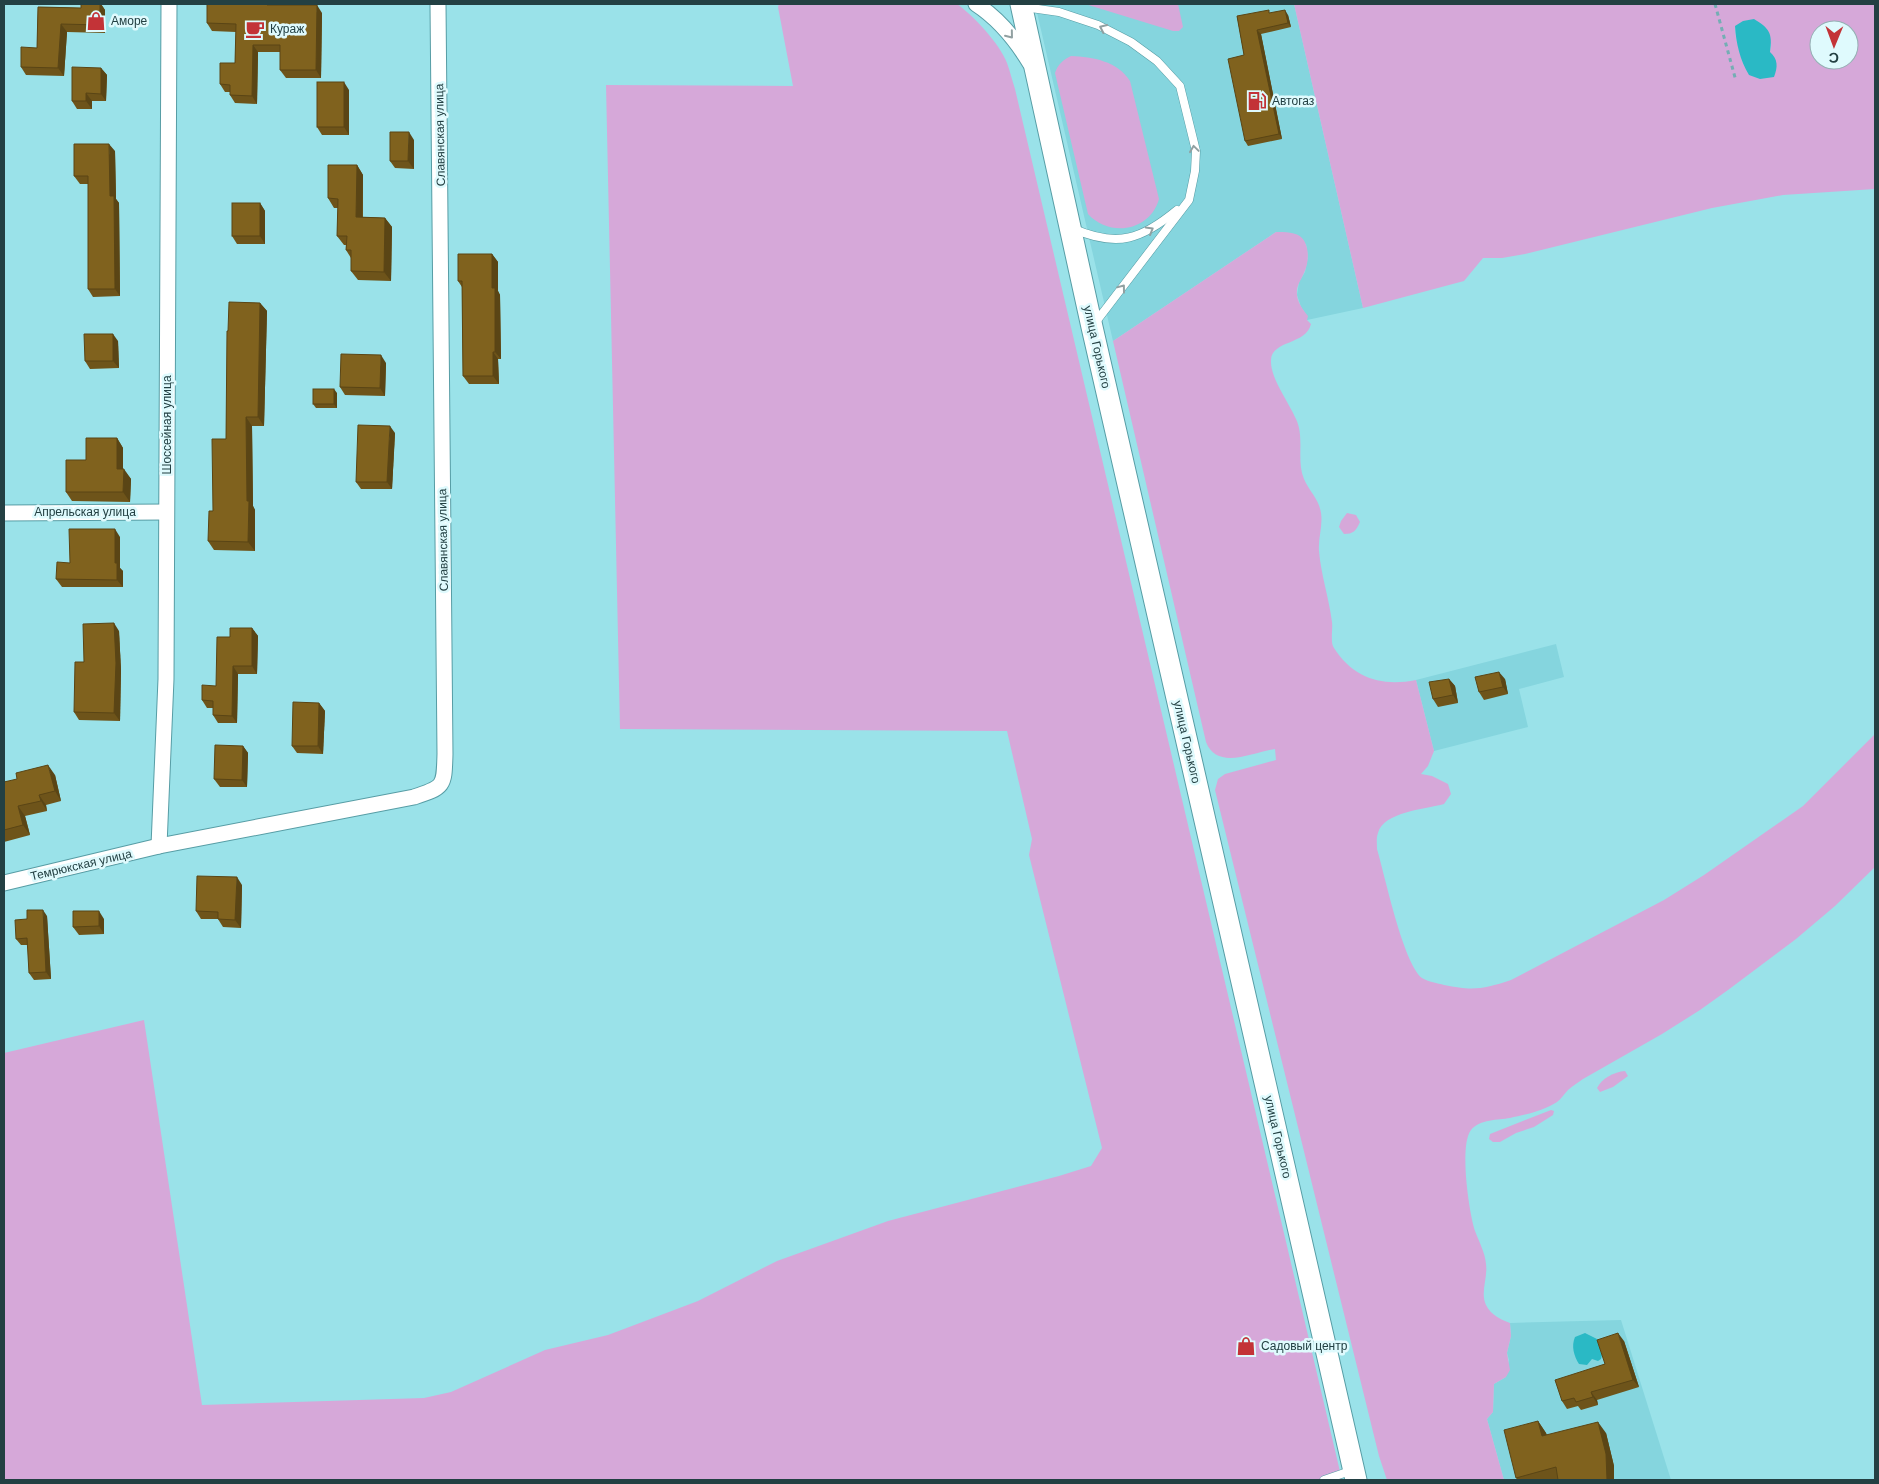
<svg xmlns="http://www.w3.org/2000/svg" width="1879" height="1484" font-family="Arial,sans-serif">
<rect width="100%" height="100%" fill="#9ae2e9"/>
<g fill="#85d5de">
<path d="M 1035,4 L 1294,4 L 1363,308 L 1307,320 L 1307,316 L 1301,307 L 1297,295 L 1299,282 L 1305,272 L 1308,257 L 1306,244 L 1276,232 L 1113,341 Z"/>
<path d="M 1556,644 L 1564,677 L 1519,689 L 1528,727 L 1434,751 L 1416,680 Z"/>
<path d="M 1621,1320 L 1671,1480 L 1504,1480 L 1487,1419 L 1493,1412 L 1494,1384 L 1506,1377 L 1509,1360 L 1507,1353 L 1511,1336 L 1510,1323 Z"/>
</g>
<g fill="#d6a8d9" fill-rule="evenodd">
<path d="M 779,4 L 957,4 C 973,15 1000,44 1007,63 C 1010,71 1012,80 1015,89 L 1342,1480 L 4,1480 L 4,1053 L 144,1020 L 202,1405 L 424,1398 L 451,1392 L 545,1350 L 608,1335 L 698,1301 L 777,1261 L 888,1221 L 1059,1176 L 1091,1166 L 1102,1148 L 1029,855 L 1032,839 L 1007,731 L 620,729 L 606,85 L 793,86 L 778,7 Z"/>
<path d="M 1085,4 L 1178,4 L 1183,27 L 1179,31 L 1173,31 Z"/>
<path d="M 1294,4 L 1875,4 L 1875,189 L 1783,195 L 1712,208 L 1525,254 L 1502,258 L 1483,258 L 1464,281 L 1363,308 ZM 1735,26 L 1771,44 L 1770,52 L 1744,66 L 1736,38 ZM 1819,30 L 1849,30 L 1849,60 L 1819,60 Z"/>
<path d="M 1071,56 C 1093,57 1117,61 1130,81 L 1159,199 C 1150,231 1110,238 1088,214 L 1055,73 C 1058,64 1063,60 1071,56 Z"/>
<path d="M 1276,232 C 1284,232 1297,232 1302,238 C 1310,247 1309,263 1304,273 C 1301,280 1296,286 1297,295 C 1298,303 1303,310 1308,316 L 1307,320 L 1311,324 C 1306,345 1272,340 1271,360 C 1270,378 1289,402 1296,419 C 1305,438 1296,460 1304,479 C 1309,491 1319,499 1321,513 C 1323,526 1318,538 1319,551 C 1321,575 1329,598 1332,622 C 1333,629 1330,643 1334,648 C 1353,678 1382,687 1416,680 L 1434,751 L 1428,766 L 1421,774 L 1432,776 L 1448,784 L 1451,794 L 1444,804 C 1426,809 1383,812 1378,833 C 1376,838 1377,844 1377,849 C 1385,876 1403,963 1422,978 C 1428,982 1438,983 1444,985 C 1473,991 1484,989 1511,980 L 1664,900 L 1704,875 L 1803,806 L 1875,734 L 1875,867 L 1835,906 L 1796,939 L 1728,990 L 1700,1010 L 1662,1034 L 1583,1079 C 1578,1083 1572,1086 1568,1090 C 1564,1094 1561,1099 1557,1102 C 1545,1110 1525,1115 1510,1118 C 1498,1120 1480,1119 1471,1130 C 1459,1145 1469,1213 1475,1231 C 1479,1242 1485,1252 1486,1264 C 1488,1278 1480,1292 1486,1305 C 1491,1315 1500,1319 1510,1323 L 1511,1336 L 1507,1353 L 1510,1370 L 1506,1377 L 1494,1384 L 1493,1412 L 1487,1419 L 1504,1480 L 1387,1480 L 1379,1456 L 1215,790 L 1218,779 L 1225,774 L 1276,760 L 1275,749 C 1253,752 1217,771 1206,742 L 1113,341 Z"/>
<path d="M 1347,513 L 1356,515 L 1360,522 C 1356,531 1353,534 1344,534 L 1339,527 L 1341,521 Z"/>
<path d="M 1625,1071 L 1628,1076 L 1613,1087 L 1600,1092 L 1597,1088 C 1602,1078 1614,1072 1625,1071 Z"/>
<path d="M 1551,1110 L 1554,1111 L 1553,1115 L 1534,1127 L 1516,1133 L 1500,1142 L 1493,1142 L 1489,1139 L 1490,1134 Z"/>
</g>
<g fill="#2ab9c5">
<path d="M 1754,19 C 1769,28 1773,33 1770,52 C 1778,59 1778,67 1774,77 L 1760,79 L 1749,75 C 1740,60 1736,43 1735,26 L 1743,21 Z"/>
<path d="M 1585,1333 L 1597,1339 L 1602,1355 L 1601,1359 L 1598,1361 L 1592,1359 L 1587,1365 L 1579,1364 C 1574,1356 1571,1346 1575,1337 Z"/>
</g>
<g fill="none" stroke-linecap="round" stroke-linejoin="round">
<g stroke="#579da5" stroke-width="9">
<g id="service">
<path d="M 1024,7 L 1059,12 L 1098,25 L 1131,42 L 1157,61 L 1180,86 L 1196,151 L 1195,171 L 1189,200 L 1095,323"/>
<path d="M 1074,229 C 1118,248 1142,239 1177,210"/>
<path d="M 1324,1480 L 1353,1470"/>
</g>
</g>
<g stroke="#579da5" stroke-width="17">
<g id="minor">
<path d="M 976,4 C 999,19 1016,40 1030,63"/>
<path d="M 4,513 L 166,512"/>
<path d="M 159,846 L 166,679 L 169,4"/>
<path d="M 4,883 L 159,846 L 414,797 C 445,787 444,786 445,754 L 438,4"/>
</g>
</g>
<g stroke="#579da5" stroke-width="23">
<path id="secondary" d="M 1021,4 L 1092,327 L 1356,1480"/>
</g>
<path stroke="#74aeb4" stroke-width="3" stroke-dasharray="4 4" stroke-linecap="butt" d="M 1715,4 L 1736,81"/>
<use href="#service" stroke="#fff" stroke-width="8"/>
<use href="#minor" stroke="#fff" stroke-width="15"/>
<use href="#secondary" stroke="#fff" stroke-width="21"/>
</g>
<g fill="#6e541a">
<path d="M 81,4 L 101,4 L 105,10 L 105,33 L 67,32 L 64,76 L 26,75 L 21,67 L 37,48 L 38,7 L 81,8 Z"/>
<path d="M 269,5 L 322,13 L 321,78 L 286,78 L 280,70 L 280,52 L 258,52 L 257,104 L 235,103 L 230,95 L 230,92 L 225,92 L 220,84 L 235,63 L 236,32 L 212,31 L 207,23 Z"/>
<path d="M 1271,13 L 1288,15 L 1291,27 L 1261,34 L 1282,139 L 1248,146 L 1245,141 L 1244,55 L 1237,16 Z"/>
<path d="M 101,68 L 107,75 L 106,101 L 92,101 L 92,109 L 77,109 L 72,101 Z"/>
<path d="M 349,90 L 349,135 L 322,135 L 317,127 Z"/>
<path d="M 414,140 L 414,169 L 395,168 L 390,161 Z"/>
<path d="M 115,151 L 116,199 L 119,203 L 120,296 L 93,297 L 88,289 L 88,184 L 80,184 L 74,176 Z"/>
<path d="M 357,165 L 363,175 L 363,217 L 385,218 L 392,227 L 391,281 L 358,280 L 351,271 L 351,258 L 346,250 L 346,245 L 344,245 L 337,236 L 338,208 L 334,208 L 328,198 Z"/>
<path d="M 260,203 L 265,211 L 265,244 L 237,244 L 232,236 Z"/>
<path d="M 492,254 L 498,262 L 498,291 L 500,295 L 501,359 L 498,359 L 499,384 L 469,384 L 463,376 L 462,287 L 458,281 Z"/>
<path d="M 260,303 L 267,311 L 264,426 L 252,426 L 253,506 L 255,510 L 255,551 L 214,550 L 208,541 L 213,511 L 226,439 L 228,331 Z"/>
<path d="M 118,341 L 119,368 L 90,369 L 85,361 Z"/>
<path d="M 386,363 L 385,396 L 345,395 L 340,387 Z"/>
<path d="M 337,393 L 337,408 L 316,408 L 313,404 Z"/>
<path d="M 395,433 L 392,489 L 361,489 L 356,482 Z"/>
<path d="M 117,438 L 123,448 L 123,469 L 131,479 L 130,502 L 72,501 L 66,492 L 86,460 Z"/>
<path d="M 120,537 L 120,568 L 123,571 L 123,587 L 62,587 L 56,579 L 70,563 Z"/>
<path d="M 252,628 L 258,636 L 257,674 L 238,674 L 237,723 L 218,723 L 213,715 L 213,708 L 207,708 L 202,700 L 216,686 L 230,637 Z"/>
<path d="M 119,631 L 121,670 L 120,721 L 79,720 L 74,712 L 84,662 Z"/>
<path d="M 1449,679 L 1455,686 L 1458,703 L 1438,707 L 1433,699 Z"/>
<path d="M 1505,679 L 1508,694 L 1484,700 L 1479,692 Z"/>
<path d="M 319,703 L 325,711 L 323,754 L 297,753 L 292,746 Z"/>
<path d="M 243,746 L 248,753 L 247,787 L 220,787 L 214,779 Z"/>
<path d="M 55,775 L 61,801 L 46,805 L 47,811 L 25,816 L 30,835 L 4,842 L 4,782 Z"/>
<path d="M 242,885 L 241,928 L 223,927 L 218,919 L 201,919 L 196,911 Z"/>
<path d="M 47,916 L 51,979 L 34,980 L 29,973 L 28,945 L 21,945 L 16,939 L 27,919 Z"/>
<path d="M 104,919 L 104,934 L 79,935 L 73,927 Z"/>
<path d="M 1624,1341 L 1639,1387 L 1597,1400 L 1598,1405 L 1581,1410 L 1578,1406 L 1567,1409 L 1562,1401 L 1605,1364 Z"/>
<path d="M 1538,1421 L 1546,1433 L 1547,1435 L 1606,1433 L 1614,1466 L 1614,1480 L 1518,1480 L 1516,1478 Z"/>
</g>
<g fill="#5a4515">
<path d="M 100,4 L 101,4 L 105,10 L 105,33 L 100,25 Z"/>
<path d="M 317,5 L 322,13 L 321,78 L 316,70 Z"/>
<path d="M 1285,10 L 1288,15 L 1291,27 L 1288,23 Z"/>
<path d="M 61,24 L 67,32 L 64,76 L 58,68 Z"/>
<path d="M 1257,30 L 1261,34 L 1282,139 L 1279,134 Z"/>
<path d="M 253,45 L 258,52 L 257,104 L 252,96 Z"/>
<path d="M 101,68 L 107,75 L 106,101 L 101,94 Z"/>
<path d="M 344,82 L 349,90 L 349,135 L 344,127 Z"/>
<path d="M 86,93 L 92,101 L 92,109 L 86,101 Z"/>
<path d="M 409,132 L 414,140 L 414,169 L 408,161 Z"/>
<path d="M 109,144 L 115,151 L 116,199 L 119,203 L 120,296 L 115,289 L 110,196 Z"/>
<path d="M 357,165 L 363,175 L 362,226 L 356,217 Z"/>
<path d="M 260,203 L 265,211 L 265,244 L 260,236 Z"/>
<path d="M 385,218 L 392,227 L 391,281 L 384,272 Z"/>
<path d="M 492,254 L 498,262 L 498,291 L 500,295 L 501,359 L 495,352 L 492,288 Z"/>
<path d="M 260,303 L 267,311 L 264,426 L 258,417 Z"/>
<path d="M 113,334 L 118,341 L 119,368 L 113,361 Z"/>
<path d="M 493,352 L 498,359 L 499,384 L 493,376 Z"/>
<path d="M 381,355 L 386,363 L 385,396 L 380,388 Z"/>
<path d="M 334,389 L 337,393 L 337,408 L 334,404 Z"/>
<path d="M 246,417 L 252,426 L 253,506 L 255,510 L 255,551 L 248,542 L 247,501 Z"/>
<path d="M 390,426 L 395,433 L 392,489 L 387,482 Z"/>
<path d="M 117,438 L 123,448 L 123,479 L 117,469 Z"/>
<path d="M 124,469 L 131,479 L 130,502 L 123,492 Z"/>
<path d="M 115,529 L 120,537 L 120,568 L 123,571 L 123,587 L 117,580 L 115,563 Z"/>
<path d="M 114,623 L 119,631 L 121,670 L 120,721 L 114,713 Z"/>
<path d="M 252,628 L 258,636 L 257,674 L 252,666 Z"/>
<path d="M 233,666 L 238,674 L 237,723 L 232,716 Z"/>
<path d="M 1499,672 L 1505,679 L 1508,694 L 1503,687 Z"/>
<path d="M 1449,679 L 1455,686 L 1458,703 L 1453,695 Z"/>
<path d="M 319,703 L 325,711 L 323,754 L 318,746 Z"/>
<path d="M 243,746 L 248,753 L 247,787 L 242,780 Z"/>
<path d="M 48,765 L 55,775 L 61,801 L 55,791 Z"/>
<path d="M 39,795 L 46,805 L 47,811 L 41,801 Z"/>
<path d="M 18,806 L 25,816 L 30,835 L 23,825 Z"/>
<path d="M 237,877 L 242,885 L 241,928 L 235,920 Z"/>
<path d="M 43,910 L 47,916 L 51,979 L 46,972 Z"/>
<path d="M 99,911 L 104,919 L 104,934 L 99,926 Z"/>
<path d="M 1618,1333 L 1624,1341 L 1639,1387 L 1633,1380 Z"/>
<path d="M 1591,1392 L 1597,1400 L 1598,1405 L 1593,1397 Z"/>
<path d="M 1538,1421 L 1546,1433 L 1550,1448 L 1542,1436 Z"/>
<path d="M 1598,1422 L 1606,1433 L 1614,1466 L 1614,1480 L 1607,1480 Z"/>
</g>
<g fill="#80621e" stroke="#5a4515">
<path d="M 81,4 L 100,4 L 100,25 L 61,24 L 58,68 L 21,67 L 21,47 L 37,48 L 38,7 L 81,8 Z"/>
<path d="M 207,4 L 267,4 L 267,5 L 317,5 L 316,70 L 280,70 L 280,45 L 253,45 L 252,96 L 230,95 L 230,85 L 220,84 L 220,63 L 235,63 L 236,24 L 207,23 Z"/>
<path d="M 1269,10 L 1269,13 L 1285,10 L 1288,23 L 1257,30 L 1279,134 L 1245,141 L 1228,59 L 1244,55 L 1237,16 Z"/>
<path d="M 72,67 L 101,68 L 101,94 L 86,93 L 86,101 L 72,101 Z"/>
<rect x="317" y="82" width="27" height="45"/>
<path d="M 390,132 L 409,132 L 408,161 L 390,161 Z"/>
<path d="M 74,144 L 109,144 L 110,196 L 114,196 L 115,289 L 88,289 L 88,176 L 74,176 Z"/>
<path d="M 328,165 L 357,165 L 356,217 L 385,218 L 384,272 L 351,271 L 351,250 L 346,250 L 347,236 L 337,236 L 338,199 L 328,198 Z"/>
<rect x="232" y="203" width="28" height="33"/>
<path d="M 458,254 L 492,254 L 492,288 L 495,288 L 495,352 L 493,352 L 493,376 L 463,376 L 462,281 L 458,281 Z"/>
<path d="M 229,302 L 260,303 L 258,417 L 246,417 L 247,501 L 249,501 L 248,542 L 208,541 L 209,511 L 213,511 L 212,439 L 226,439 L 227,331 L 228,331 Z"/>
<path d="M 84,334 L 113,334 L 113,361 L 85,361 Z"/>
<path d="M 341,354 L 381,355 L 380,388 L 340,387 Z"/>
<rect x="313" y="389" width="21" height="15"/>
<path d="M 358,425 L 390,426 L 387,482 L 356,482 Z"/>
<path d="M 86,438 L 117,438 L 117,469 L 124,469 L 123,492 L 66,492 L 66,460 L 86,460 Z"/>
<path d="M 69,529 L 115,529 L 115,563 L 117,563 L 117,580 L 56,579 L 57,562 L 70,563 Z"/>
<path d="M 114,623 L 116,663 L 114,713 L 74,712 L 75,662 L 84,662 L 83,624 Z"/>
<path d="M 230,628 L 252,628 L 252,666 L 233,666 L 232,716 L 213,715 L 213,701 L 202,700 L 202,685 L 216,686 L 217,637 L 230,637 Z"/>
<path d="M 1499,672 L 1503,687 L 1479,692 L 1475,677 Z"/>
<path d="M 1449,679 L 1453,695 L 1433,699 L 1429,682 Z"/>
<path d="M 293,702 L 319,703 L 318,746 L 292,746 Z"/>
<path d="M 215,745 L 243,746 L 242,780 L 214,779 Z"/>
<path d="M 48,765 L 55,791 L 39,795 L 41,801 L 18,806 L 23,825 L 4,830 L 4,782 L 17,779 L 16,773 Z"/>
<path d="M 197,876 L 237,877 L 235,920 L 218,919 L 218,912 L 196,911 Z"/>
<path d="M 27,910 L 43,910 L 46,972 L 29,973 L 27,938 L 16,939 L 15,920 L 27,919 Z"/>
<path d="M 73,911 L 99,911 L 99,926 L 73,927 Z"/>
<path d="M 1618,1333 L 1633,1380 L 1591,1392 L 1593,1397 L 1576,1402 L 1574,1398 L 1562,1401 L 1555,1380 L 1605,1364 L 1597,1340 Z"/>
<path d="M 1538,1421 L 1542,1436 L 1598,1422 L 1606,1454 L 1607,1480 L 1558,1480 L 1556,1467 L 1516,1478 L 1504,1430 Z"/>
</g>
<defs><path id="oneway-chevron" d="M-2-3.5L2.5 0L-2 3.5" fill="none" stroke-width="1.6" stroke-linecap="round" stroke-linejoin="round" transform="scale(1.25)"/></defs>
<g stroke="#91a0a1">
<use href="#oneway-chevron" transform="translate(1103 28) rotate(-155)"/>
<use href="#oneway-chevron" transform="translate(1010 35) rotate(51)"/>
<use href="#oneway-chevron" transform="translate(1194 149) rotate(-98)"/>
<use href="#oneway-chevron" transform="translate(1150 230) rotate(-30)"/>
<use href="#oneway-chevron" transform="translate(1122 288) rotate(-53)"/>
</g>
<defs>
<g id="shop-bare" transform="scale(1.5)"><path d="M-5-2.5h2.3a2.7 3.5 0 0 1 5.4 0H5L5.5 6h-11ZM-1.5-2.5h3a1.5 2.3 0 0 0-3 0Z" fill="#c33337" stroke="#dffafd" stroke-width="2.5" paint-order="stroke"/></g>
<g id="cafe-bare" transform="scale(1.5)"><path d="M-5.5-4.5H6V0H3Q3 3.5 0 3.5H-2.5Q-5.5 3.5-5.5 0ZM3-3.2v2h1.7v-2ZM-6 4.5H4V6H-6Z" fill="#c33337" stroke="#dffafd" stroke-width="2.5" paint-order="stroke"/></g>
<g id="fuel-bare" transform="scale(1.5)"><path d="M-5.5-6h7V0h2V4h1.3V-2.5L3-4.5l.8-.8L6-3V5H2.5V1h-1V6h-7ZM-4.2-4.7v3.2H.2V-4.7Z" fill="#c33337" stroke="#dffafd" stroke-width="2.5" paint-order="stroke"/></g>
</defs>
<g fill-rule="evenodd">
<use href="#shop-bare" x="96" y="21"/>
<use href="#cafe-bare" x="255" y="29"/>
<use href="#fuel-bare" x="1257" y="101"/>
<use href="#shop-bare" x="1246" y="1346"/>
</g>
<g text-anchor="middle" stroke-width="5" stroke-linejoin="round" paint-order="stroke">
<g font-size="12" fill="#234043" stroke="#dffafd" text-anchor="start">
<text x="111" y="25">Аморе</text>
<text x="270" y="33">Кураж</text>
<text x="1272" y="105">Автогаз</text>
<text x="1261" y="1350">Садовый центр</text>
</g>
<g font-size="12" fill="#234043" stroke="#dffafd">
<text transform="translate(440 135) rotate(-91)" y="4">Славянская улица</text>
<text transform="translate(1097 347) rotate(77)" y="4">улица Горького</text>
<text transform="translate(167 425) rotate(-90)" y="4">Шоссейная улица</text>
<text x="85" y="516">Апрельская улица</text>
<text transform="translate(443 540) rotate(-91)" y="4">Славянская улица</text>
<text transform="translate(1187 742) rotate(77)" y="4">улица Горького</text>
<text transform="translate(81 865) rotate(-13)" y="4">Темрюкская улица</text>
<text transform="translate(1278 1137) rotate(77)" y="4">улица Горького</text>
</g>
</g>
<rect width="1879" height="1484" fill="none" stroke="#234043" stroke-width="10"/>
<g transform="translate(1834 45) rotate(181)"><circle r="24" fill="#dffafd" stroke="#94b0b3"/>
<path d="M0-4L9 19L0 12L-9 19Z" fill="#c33337"/>
<text y="-8" font-size="14" font-weight="bold" text-anchor="middle" fill="#234043">С</text>
</g>
</svg>
